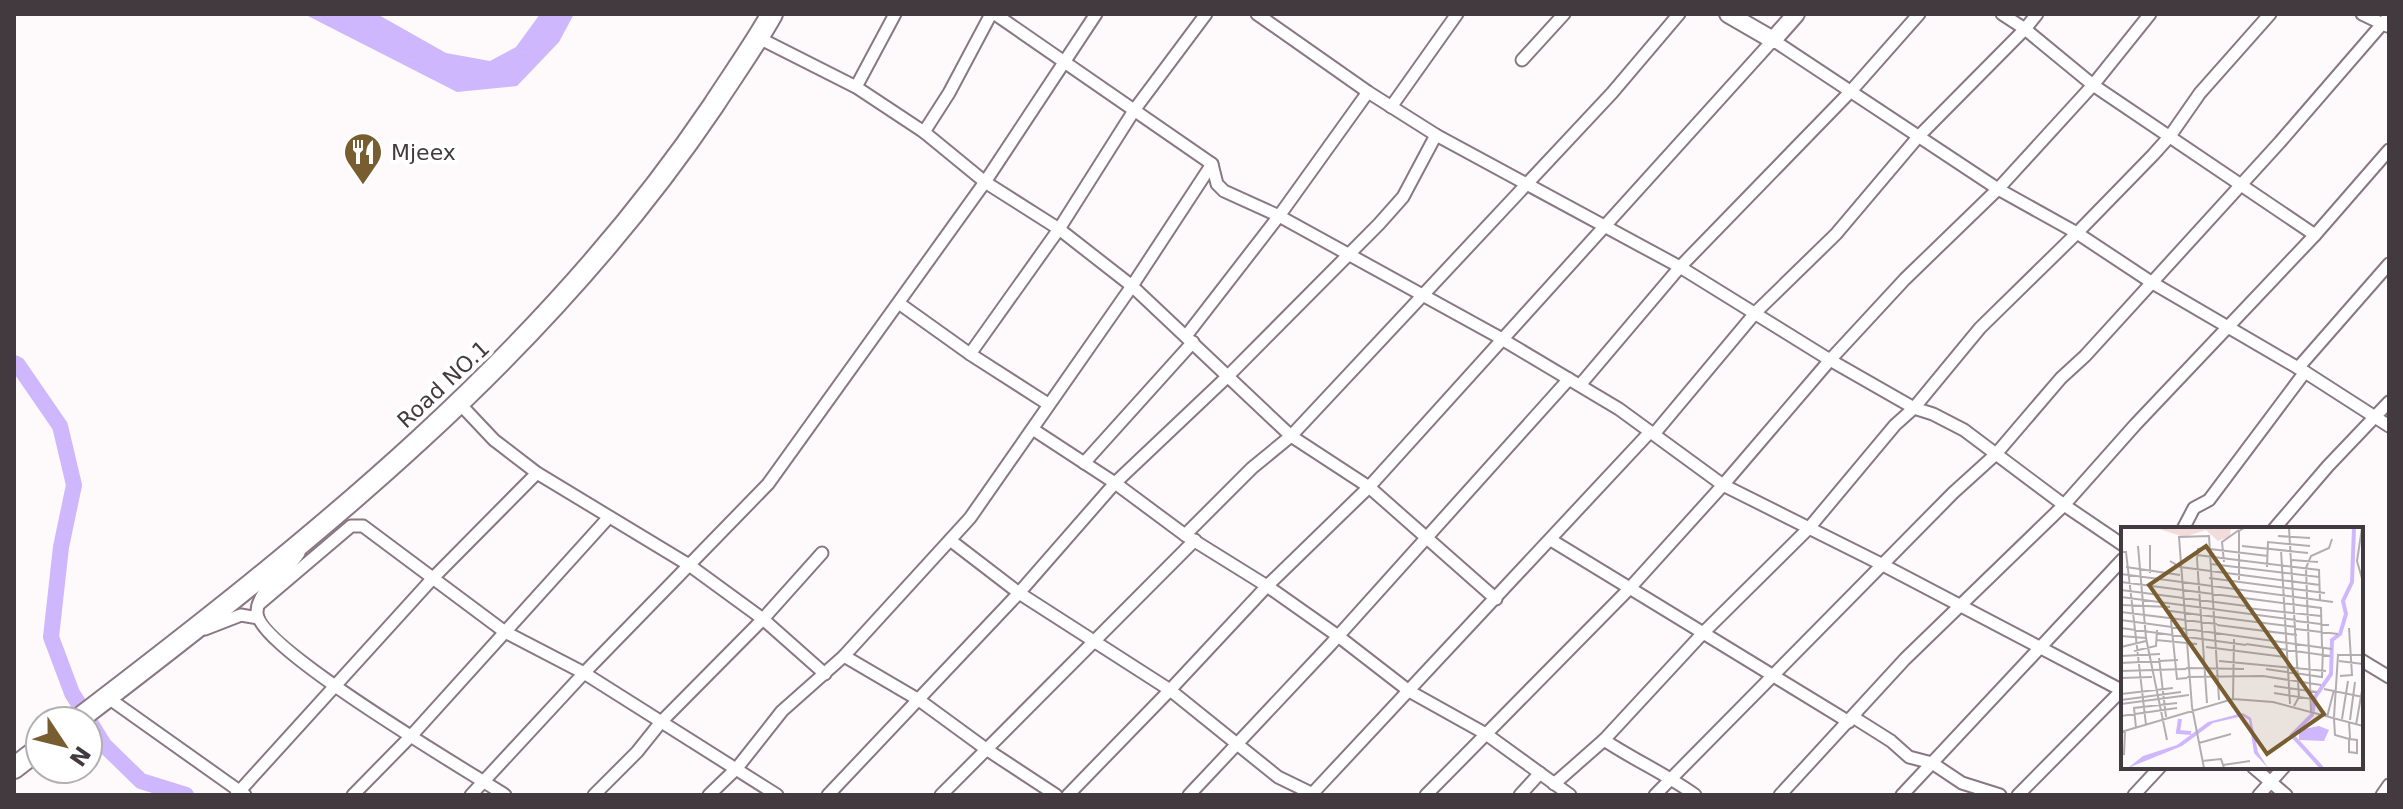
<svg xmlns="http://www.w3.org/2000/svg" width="2403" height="809" font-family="'DejaVu Sans',sans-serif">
<rect width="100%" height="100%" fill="#fefafc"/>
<path fill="#cfb7fd" d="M 304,14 L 377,14 L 446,53 L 490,61 L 516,47 L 540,14 L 574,14 L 559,42 L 517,86 L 457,92 Z"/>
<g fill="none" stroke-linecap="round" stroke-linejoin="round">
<path stroke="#cfb7fd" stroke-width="16" d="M 14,363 L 18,365 L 60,426 L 74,485 L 61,547 L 51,637 L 72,693 L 104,745 L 141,781 L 186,795"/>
<g stroke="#897883" stroke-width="15">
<g id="street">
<path d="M 995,14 L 1212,164 L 1217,184 L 1224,191 L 1279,216 L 1495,335 L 1619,409 L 1723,485 L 1883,565 L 2123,691"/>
<path d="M 1257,14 L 1368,92 L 1436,135 L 1680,267 L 1830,360 L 1914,408 L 1933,414 L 1964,430 L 2064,505 L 2123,545"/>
<path d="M 2037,14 L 2025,29 L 2093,85 L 2315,235"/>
<path d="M 2362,14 L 2387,26"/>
<path d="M 759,38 L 856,87 L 924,132 L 985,182 L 1059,229 L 1132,286 L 1291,436 L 1369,487 L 1496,599"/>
<path d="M 1522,60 L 1564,14"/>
<path d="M 856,87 L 895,14"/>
<path d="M 1391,107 L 1457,14"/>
<path d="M 924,132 L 949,93 L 991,14"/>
<path d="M 900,304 L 970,354 L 1048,404"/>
<path d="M 1186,336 L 1279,216 L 1368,92"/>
<path d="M 970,354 L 1059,229 L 1135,109 L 1206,14"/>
<path d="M 2298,368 L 2389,264"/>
<path d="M 1580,385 L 1680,267 L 1851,91 L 1919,14"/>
<path d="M 460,404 L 494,440 L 537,473 L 689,565 L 763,619 L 825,674"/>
<path d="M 1034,430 L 1115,483 L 1185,535 L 1267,586 L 1338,636 L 1409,691 L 1486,734 L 1570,795"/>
<path d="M 1654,434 L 1756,312 L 1836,234 L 1918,137 L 2025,29 L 2002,14"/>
<path d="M 1084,463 L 1193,342"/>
<path d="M 2183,529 L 2194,508 L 2209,500 L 2305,372"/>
<path d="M 2274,529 L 2328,466 L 2389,402"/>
<path d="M 1185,535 L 1252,468 L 1291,436 L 1612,93 L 1679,14"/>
<path d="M 950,540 L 1019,593 L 1170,690 L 1278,777 L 1315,795"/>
<path d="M 1551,540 L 1849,722"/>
<path d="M 299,553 C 287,572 258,588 257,612 C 256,647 468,771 505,795"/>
<path d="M 258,605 L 351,526 L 363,526 L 505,632 L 584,673 L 777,795"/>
<path d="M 205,629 L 241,615 L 258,618"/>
<path d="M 844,656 L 919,700 L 986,749 L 1056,795"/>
<path d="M 2361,660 L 2389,677"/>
<path d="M 107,697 L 245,795"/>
<path d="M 1853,717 L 1891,741 L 1909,757 L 1932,763 L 1962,783 L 2000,795"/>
<path d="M 1604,740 C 1634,760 1666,774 1695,795"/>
<path d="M 2253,767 L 2286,795"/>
<path d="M 1554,784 L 1604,740 L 1703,633 L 1809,528 L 1895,425 L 1914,408 L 1980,328 L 2077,233 L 2153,155 L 2170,136 L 2200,93 L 2270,14"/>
<path d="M 236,795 L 433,578 L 537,473"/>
<path d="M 353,795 L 412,735 L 609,517"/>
<path d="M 471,795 L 584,673 L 768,484 L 985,182 L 1096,14"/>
<path d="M 594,795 L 637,752 L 661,722 L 763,619 L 822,553"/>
<path d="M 709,795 L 737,768 L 782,711 L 844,656 L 970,518 L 1132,286 L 1212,164"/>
<path d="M 828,795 L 1019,593 L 1115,483 L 1228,376 L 1379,224 L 1403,197 L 1436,135"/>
<path d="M 941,795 L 1195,540"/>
<path d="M 1068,795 L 1170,690 L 1267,586 L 1369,487 L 1773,40 L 1998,189 L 2077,233 L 2151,282 L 2305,372 L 2389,426"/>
<path d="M 1189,795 L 1331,644 L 1569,379"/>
<path d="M 1311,795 L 1650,432"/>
<path d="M 1426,795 L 1629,589 L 1723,485 L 1830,360 L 1905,279 L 1998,189 L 2093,85 L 2150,14"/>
<path d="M 1520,795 L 1540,773"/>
<path d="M 1655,795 L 1953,493 L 1996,454 L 2061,378 L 2085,356 L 2280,142 L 2389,16"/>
<path d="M 1780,795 L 1905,659 L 2064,505 L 2135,425 L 2315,235 L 2389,150"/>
<path d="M 1902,795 L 2123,559"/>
<path d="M 2018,795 L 2123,689"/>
<path d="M 2134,795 L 2160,767"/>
<path d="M 2259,795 L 2284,767"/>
<path d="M 2382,795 L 2389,785"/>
</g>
</g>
<g stroke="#897883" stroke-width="20">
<path id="secondary" d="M 1728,14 L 1773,40 L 1796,14"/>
</g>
<g stroke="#897883" stroke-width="24">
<g id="highway">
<path d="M 76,721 C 313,540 545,355 713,106 C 733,75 754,46 772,14"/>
<path d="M 14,768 L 40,748"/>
</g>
</g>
<use href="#street" stroke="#fff" stroke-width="11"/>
<use href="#secondary" stroke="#fff" stroke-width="16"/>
<use href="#highway" stroke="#fff" stroke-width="20"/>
</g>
<defs>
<g id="restaurant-pin" transform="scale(2)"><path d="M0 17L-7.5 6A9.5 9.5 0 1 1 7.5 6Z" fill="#775d2f" stroke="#fff"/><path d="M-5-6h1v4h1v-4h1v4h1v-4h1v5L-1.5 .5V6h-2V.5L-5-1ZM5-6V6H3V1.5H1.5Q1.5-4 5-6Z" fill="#fff"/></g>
</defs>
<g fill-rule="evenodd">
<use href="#restaurant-pin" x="363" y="152"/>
</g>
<g text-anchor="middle" stroke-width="8" stroke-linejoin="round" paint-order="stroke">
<g font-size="22" fill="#423a3f" stroke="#fff" text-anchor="start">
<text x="391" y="160">Mjeex</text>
</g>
<g font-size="22" fill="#423a3f" stroke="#fff">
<text transform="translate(443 384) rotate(-43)" y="8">Road NO.1</text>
</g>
</g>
<g transform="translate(2121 527)">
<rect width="242" height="242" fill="#fefafc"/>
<path d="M 35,1 L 110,1 L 109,9 L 97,14 L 85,3 L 63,10 Z" fill="#f2dcdb"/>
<path d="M 122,186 L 130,191 L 137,225 L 147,241 L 133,226 L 128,193 L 122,189 L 92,196 L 61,219 L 7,241 L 22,229 L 56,218 L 87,195 ZM 198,199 L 208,203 L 203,214 L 178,213 L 178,203 Z" fill="#cfb7fd"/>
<path fill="none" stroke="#cfb7fd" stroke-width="4" d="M 59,192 L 57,205 L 70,206M 201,241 L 171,208 L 191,188 L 194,170 L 210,147 L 211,113 L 219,107 L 225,87 L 222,74 L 231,55 L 233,1"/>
<path fill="none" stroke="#b3adb0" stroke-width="2" d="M 168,1 L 178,170 L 173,179M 241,1 L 236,34 L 242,55M 157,9 L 189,11M 17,19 L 25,111 L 46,213M 121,19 L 187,26M 89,22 L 147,29M 160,23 L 169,177M 0,25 L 5,25 L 25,198M 76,28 L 198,43 L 199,73M 171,33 L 197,35M 49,34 L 59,40 L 199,58M 103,35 L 101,15 L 118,3M 90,37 L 198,50M 5,40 L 59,48M 146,40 L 147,15 L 189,19M 29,46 L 29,18M 0,47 L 212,75M 88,51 L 204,66M 118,53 L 118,4 L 123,1M 0,55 L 200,81 L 201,120M 0,63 L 125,79M 0,70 L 175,93M 0,78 L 49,80M 125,81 L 200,89M 0,85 L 96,97M 95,90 L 175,100M 242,91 L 242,126M 0,93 L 211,122M 175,94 L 208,98M 96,98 L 176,108M 0,101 L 125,118M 175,102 L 217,107M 0,109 L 25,111M 35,113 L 76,117M 125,117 L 209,129M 0,120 L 25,114M 85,120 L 164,130M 13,124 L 35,119 L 36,103M 0,129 L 39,127M 38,131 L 45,190M 98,134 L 205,144M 218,134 L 242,137M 0,136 L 57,133M 65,141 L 123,142M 145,142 L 201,150 L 202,120M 0,144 L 65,142M 219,149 L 231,148 L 228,101M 66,150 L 142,149 L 200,158M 0,151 L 31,150M 66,151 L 56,152 L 49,84 L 95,90M 153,159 L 196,165M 203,162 L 242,170M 153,166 L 191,172M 0,167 L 52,161M 112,172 L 113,112M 0,173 L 60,165M 86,176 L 76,32 L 77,22 L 88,21M 0,177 L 68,168M 71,180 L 58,10 L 88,9 L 98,173M 71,180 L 83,241M 190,185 L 185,41 L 190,29 L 208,21 L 211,12M 0,189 L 56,181M 206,190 L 213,163M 213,190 L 217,128 L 242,128M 213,192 L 214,208 L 228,212 L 236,213 L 236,226 L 228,225 L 228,212 L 229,210 L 228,196M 221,192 L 227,154M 229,193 L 234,155M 235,198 L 242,158M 15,201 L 13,181 L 56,176M 0,205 L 112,172 L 152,175 L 242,199M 78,216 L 110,207M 3,228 L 4,204M 81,234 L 100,232 L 103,241M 102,238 L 129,234"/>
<path fill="#775d2f" fill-opacity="0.15" stroke="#775d2f" stroke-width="4" d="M 85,19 L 203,187 L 146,227 L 28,58 Z"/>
<rect width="242" height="242" fill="none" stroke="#423a3f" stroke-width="4"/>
</g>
<rect width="2403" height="809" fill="none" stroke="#423a3f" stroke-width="32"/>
<g transform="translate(64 745) rotate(125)"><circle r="38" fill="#ffffff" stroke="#b3b0b2" stroke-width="2"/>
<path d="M0-6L14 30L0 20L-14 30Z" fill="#775d2f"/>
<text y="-12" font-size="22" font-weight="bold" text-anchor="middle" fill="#423a3f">N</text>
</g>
</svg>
